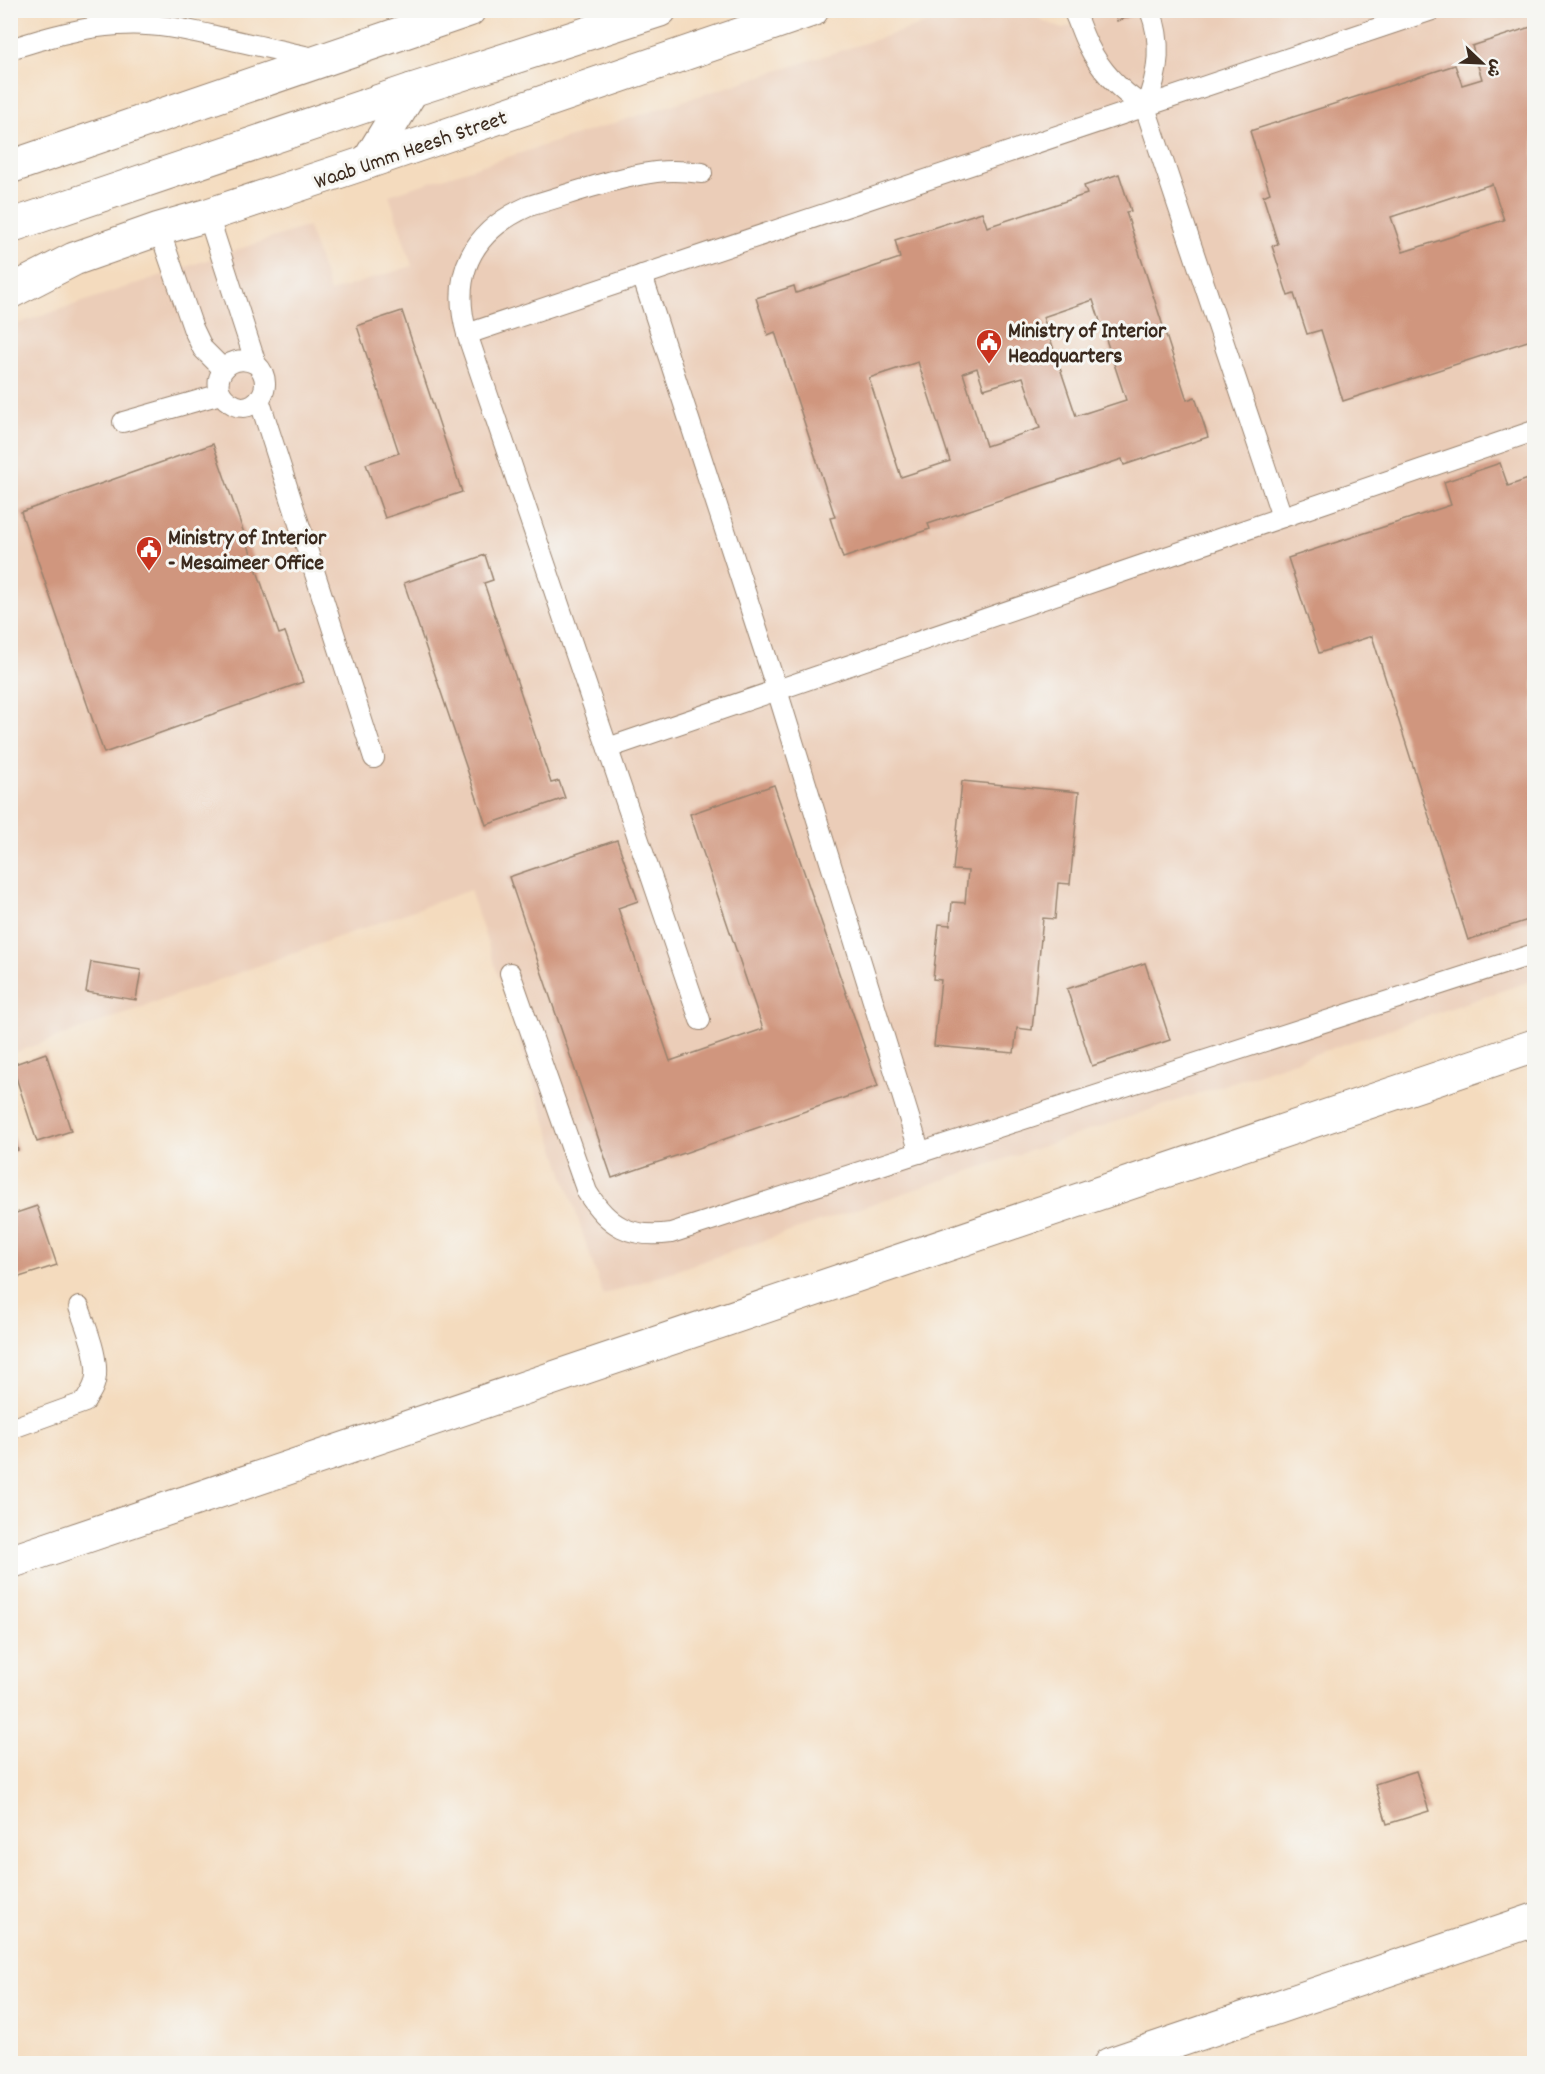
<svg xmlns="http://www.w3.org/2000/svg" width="1545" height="2074" font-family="Dekko,'Playpen Sans Arabic',sans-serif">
<rect width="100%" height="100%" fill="#f6f6f2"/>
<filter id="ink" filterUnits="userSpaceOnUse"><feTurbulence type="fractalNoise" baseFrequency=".0167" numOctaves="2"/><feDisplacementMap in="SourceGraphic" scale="12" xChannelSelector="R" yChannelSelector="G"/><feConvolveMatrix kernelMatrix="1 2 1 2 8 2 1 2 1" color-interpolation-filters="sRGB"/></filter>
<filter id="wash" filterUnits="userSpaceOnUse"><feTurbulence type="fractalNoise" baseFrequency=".008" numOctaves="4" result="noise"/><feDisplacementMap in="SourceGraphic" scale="24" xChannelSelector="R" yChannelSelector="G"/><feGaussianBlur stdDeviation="1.35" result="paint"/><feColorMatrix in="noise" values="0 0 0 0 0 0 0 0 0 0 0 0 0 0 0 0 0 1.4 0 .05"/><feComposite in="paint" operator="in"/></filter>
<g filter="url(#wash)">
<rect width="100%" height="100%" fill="#f4dbbe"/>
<path fill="#ebcdb8" d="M 1107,10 L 1534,11 L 1534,980 L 603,1295 L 470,890 L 11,1054 L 11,326 L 308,226 L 330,292 L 412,266 L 389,195 L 965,11 L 1022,11 L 1062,29 Z"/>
<g id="blocks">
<g fill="#d0967e" fill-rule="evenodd">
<path d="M 1114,10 L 1141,10 L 1142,12 L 1117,21 Z"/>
<path d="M 1534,26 L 1534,292 L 1532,293 L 1534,301 L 1534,339 L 1343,401 L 1321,330 L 1307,334 L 1294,294 L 1288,296 L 1272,246 L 1278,244 L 1263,196 L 1270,193 L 1250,131 L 1455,65 L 1462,85 L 1482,79 L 1472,46 ZM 1492,184 L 1504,220 L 1403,252 L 1391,217 Z"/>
<path d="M 1119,174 L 1131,211 L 1126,212 L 1187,400 L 1195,397 L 1208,437 L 1124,465 L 1122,459 L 928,524 L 930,529 L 843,558 L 830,518 L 835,517 L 775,332 L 768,335 L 756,298 L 794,286 L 796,293 L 900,258 L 895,240 L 982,212 L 987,227 L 1087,194 L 1084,186 ZM 1093,300 L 1126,400 L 1076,416 L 1043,317 ZM 918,362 L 950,461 L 901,477 L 869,378 ZM 977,368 L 984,389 L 1023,377 L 1040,428 L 986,446 L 963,373 Z"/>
<path d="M 402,311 L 462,492 L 385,518 L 366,464 L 399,453 L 357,326 Z"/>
<path d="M 213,444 L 279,634 L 285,632 L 303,682 L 104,753 L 21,512 Z"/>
<path d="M 1500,463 L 1508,486 L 1534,477 L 1534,918 L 1468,940 L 1372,636 L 1319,653 L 1288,558 L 1451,505 L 1444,482 Z"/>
<path d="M 485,555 L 493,580 L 484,583 L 551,783 L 559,781 L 565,798 L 486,825 L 404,583 Z"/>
<path d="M 962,781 L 1079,792 L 1070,884 L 1058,883 L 1055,919 L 1043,918 L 1032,1030 L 1017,1028 L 1014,1053 L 934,1046 L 941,980 L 933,979 L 939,924 L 950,925 L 952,902 L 965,903 L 968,871 L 953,870 Z"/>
<path d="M 774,785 L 878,1086 L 612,1178 L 509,877 L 617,840 L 638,901 L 618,908 L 670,1061 L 763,1029 L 690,814 Z"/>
<path d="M 91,962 L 141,970 L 136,1000 L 86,992 Z"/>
<path d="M 1145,963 L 1170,1040 L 1092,1066 L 1067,989 Z"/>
<path d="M 46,1053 L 71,1131 L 37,1142 L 12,1065 Z"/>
<path d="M 10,1129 L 18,1150 L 10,1153 Z"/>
<path d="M 37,1206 L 57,1265 L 10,1280 L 10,1215 Z"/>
<path d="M 1416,1771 L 1429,1811 L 1387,1824 L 1375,1784 Z"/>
</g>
</g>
</g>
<g filter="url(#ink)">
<use href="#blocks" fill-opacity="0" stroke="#98826e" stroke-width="1.5"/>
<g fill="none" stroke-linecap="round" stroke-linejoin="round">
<g stroke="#98826e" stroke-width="22">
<g id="lane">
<path d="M 1073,10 C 1079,22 1082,34 1088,45 C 1101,72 1120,91 1145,107 L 1282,517"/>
<path d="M 10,49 C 46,38 81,27 118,25 C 156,22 192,31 228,39 C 258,46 288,52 318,59"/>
<path d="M 1145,107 C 1159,75 1163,43 1150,10"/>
<path d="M 208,215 L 256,364 C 268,375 269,394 253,404 C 246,408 238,408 231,403 C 203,387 227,348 256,364"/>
<path d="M 159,229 L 193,328 L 203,349 L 223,369"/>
<path d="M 642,275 L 777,690 L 920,1153"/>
<path d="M 467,334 L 1432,10"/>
<path d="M 259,399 L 374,758"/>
<path d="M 123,422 L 221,394"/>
<path d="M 608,748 L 1534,431"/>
<path d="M 510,973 L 587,1192 C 608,1226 631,1239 671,1233 L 1534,954"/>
<path d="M 700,1020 L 467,334 C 450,274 472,231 529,206 C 568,195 616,177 656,172 C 671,170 687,171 702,173"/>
<path d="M 10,1429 L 85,1402 C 88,1396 92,1391 94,1385 C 102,1364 86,1327 79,1307"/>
</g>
</g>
<g stroke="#98826e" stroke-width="35">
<g id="street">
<path d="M 368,162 L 412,90"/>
<path d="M 10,167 L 469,10"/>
<path d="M 10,226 L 412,90 L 660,10"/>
<path d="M 10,292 L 74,259 L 159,229 L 208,215 L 368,162 L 812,10"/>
<path d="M 10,1562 L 1534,1046"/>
<path d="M 1110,2064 L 1534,1920"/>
</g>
</g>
<use href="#lane" stroke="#fff" stroke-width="20"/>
<use href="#street" stroke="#fff" stroke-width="33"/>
</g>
</g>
<defs>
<g id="civic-pin" transform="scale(1.35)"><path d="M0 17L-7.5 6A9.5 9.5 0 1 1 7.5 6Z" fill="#c8321e" stroke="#f6f6f2"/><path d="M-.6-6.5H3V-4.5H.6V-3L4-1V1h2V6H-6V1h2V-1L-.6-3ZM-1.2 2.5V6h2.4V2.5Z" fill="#fff"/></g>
</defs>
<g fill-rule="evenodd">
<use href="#civic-pin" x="989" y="342"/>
<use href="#civic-pin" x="149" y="549"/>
</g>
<g text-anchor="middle" stroke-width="6" stroke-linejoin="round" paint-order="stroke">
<g font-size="22" fill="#3b2a1e" stroke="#f6f6f2">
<text transform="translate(410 148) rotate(-19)" y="8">Waab Umm Heesh Street</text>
</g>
<g font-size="22" font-weight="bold" fill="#3b2a1e" stroke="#f6f6f2" text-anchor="start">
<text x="1008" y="337">Ministry of Interior<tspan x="1008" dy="25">Headquarters</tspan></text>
<text x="168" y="544">Ministry of Interior<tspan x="168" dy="25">- Mesaimeer Office</tspan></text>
</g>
</g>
<rect width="1545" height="2074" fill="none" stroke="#f6f6f2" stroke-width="36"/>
<g transform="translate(1482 63) rotate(113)" stroke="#f6f6f2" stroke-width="4.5" paint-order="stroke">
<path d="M0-4.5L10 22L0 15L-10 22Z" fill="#3b2a1e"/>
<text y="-9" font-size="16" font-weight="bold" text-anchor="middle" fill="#3b2a1e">ش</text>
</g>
</svg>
